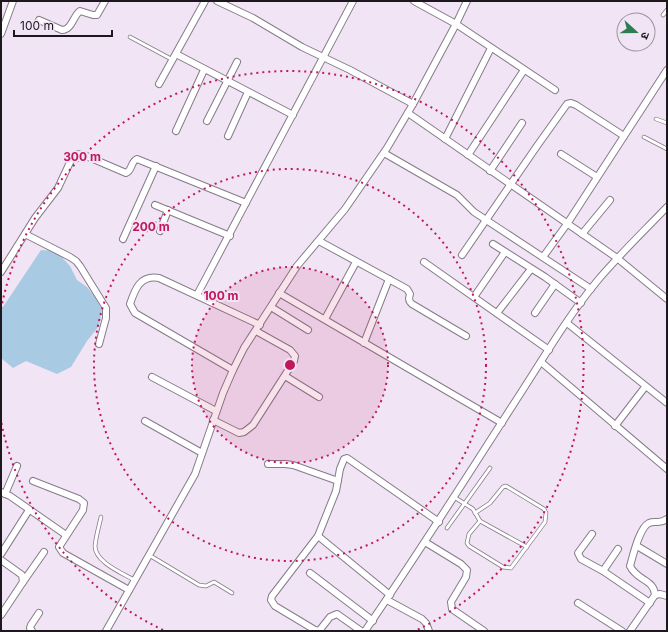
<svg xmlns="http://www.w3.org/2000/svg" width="668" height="632" font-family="Inter,'Noto Sans Devanagari',sans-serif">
<rect width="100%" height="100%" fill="#f0e4f5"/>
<path fill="#a9cae3" d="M 41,250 L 56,251 L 70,266 L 77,280 L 87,287 L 95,297 L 102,310 L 99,326 L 87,341 L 71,367 L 57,374 L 26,361 L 13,368 L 1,358 L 1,310 Z"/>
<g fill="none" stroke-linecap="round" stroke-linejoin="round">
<g stroke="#867b8a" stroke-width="4.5">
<g id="lane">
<path d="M 663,15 L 667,10"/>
<path d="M 130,37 L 173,60"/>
<path d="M 656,119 L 667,123"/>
<path d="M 644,137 L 667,149"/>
<path d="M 454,497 L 473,509 L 480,521 L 527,547"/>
<path d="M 475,513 L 490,503 L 503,487 L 506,486 L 544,509 L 546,513 L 545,522 L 511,568 L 503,567 L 469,546 L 467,543 L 469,534 L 480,521"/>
<path d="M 101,517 C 99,526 96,536 95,546 C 95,562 122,573 134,580"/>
<path d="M 447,528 L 490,468"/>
<path d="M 149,555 L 199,585 L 206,586 L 214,582 L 232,593"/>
</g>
</g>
<g stroke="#867b8a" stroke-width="8">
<g id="street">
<path d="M 217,1 L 253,18 L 302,47 L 350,70 L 413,104"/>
<path d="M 414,1 L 456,24 L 555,90"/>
<path d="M 39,20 L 62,30 C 72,30 73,16 80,11 L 93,15 L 97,15 L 105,1"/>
<path d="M 1,34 L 13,1"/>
<path d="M 176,54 L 293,115"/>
<path d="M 159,84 L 205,1"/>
<path d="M 408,113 L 617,258 L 667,299"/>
<path d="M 207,121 L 237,62"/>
<path d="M 176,131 L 204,70"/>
<path d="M 228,136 L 248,92"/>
<path d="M 445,139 L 491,48"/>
<path d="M 384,153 L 457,195 L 474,212 L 591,289"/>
<path d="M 561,154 L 597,177"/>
<path d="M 468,155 L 524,70"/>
<path d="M 490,171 L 522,123"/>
<path d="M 155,205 L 230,236"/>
<path d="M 160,231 L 168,210"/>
<path d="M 25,234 L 70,257 L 76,261 L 80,266 L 106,308 L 106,318 L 99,344"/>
<path d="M 582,234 L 610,200"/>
<path d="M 123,239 L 156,166"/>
<path d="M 319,241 L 407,289 L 410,294 C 409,298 408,301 412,304 L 466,336"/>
<path d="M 493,244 L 545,277 L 581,303"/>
<path d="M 462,255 L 537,146 L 567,104 L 571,103 L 576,105 L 624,136"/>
<path d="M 543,257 L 567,224 L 667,70"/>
<path d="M 424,262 L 549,350"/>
<path d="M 1,272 L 35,218 L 58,188 L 72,158 L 76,154 L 84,155 L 126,173 C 132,171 131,161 137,159 L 246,203"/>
<path d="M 279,293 L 502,423"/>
<path d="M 197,295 L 353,1"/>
<path d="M 474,297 L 505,252"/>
<path d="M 271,307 L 308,330"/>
<path d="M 497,313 L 531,269"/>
<path d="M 535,313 L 555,284"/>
<path d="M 325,319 L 356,262"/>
<path d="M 567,323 L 667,403"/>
<path d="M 364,343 L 389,279"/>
<path d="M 541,362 L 667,469"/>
<path d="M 233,370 L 135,313 L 130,304 C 135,289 140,275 159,278 L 260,325"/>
<path d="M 285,376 L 319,397"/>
<path d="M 152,377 L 216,411"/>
<path d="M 213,420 L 239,433 L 244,432 L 253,425 L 294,361 L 295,356 L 290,350 L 256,331"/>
<path d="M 145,421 L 202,453"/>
<path d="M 615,426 L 645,387"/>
<path d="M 268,464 L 285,464 L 293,465 L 338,481"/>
<path d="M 33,481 L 79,499 L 84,503 L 83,510 L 59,547 L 63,553 L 129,590"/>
<path d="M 1,492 L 10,496 L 66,535"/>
<path d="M 5,494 L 17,466"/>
<path d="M 592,534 L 578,553 L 581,559 L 603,571 L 650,603"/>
<path d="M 318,536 L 390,595"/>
<path d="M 425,542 L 461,564 L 467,570 L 466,577 L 451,602 L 452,609 L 484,631"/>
<path d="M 637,546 L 667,564"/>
<path d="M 1,554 L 29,510"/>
<path d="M 1,560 L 22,575 L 23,582 L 1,615"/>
<path d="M 603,571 L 618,549"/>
<path d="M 310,573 L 373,621"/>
<path d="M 23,582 L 44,552"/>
<path d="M 655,595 L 660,594 L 667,596"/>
<path d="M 387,600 L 422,619 L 426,623 L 429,631"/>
<path d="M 578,603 L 622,631"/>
<path d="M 32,631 L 30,628 L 31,625 L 39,613"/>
<path d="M 106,631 L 195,474 L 223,393 L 233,370 L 244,348 L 297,266 L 345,209 L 387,148 L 413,104 L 456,24 L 467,1"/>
<path d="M 361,631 L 337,614 L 330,617 L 319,631 L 315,630 L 275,606 L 271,600 L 272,596 L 318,536 L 336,491 L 340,469 L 344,459 L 347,458 L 350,460 L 439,522"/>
<path d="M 365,631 C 416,557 464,481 513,405 C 540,364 567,317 598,280 C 620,254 644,231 667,207"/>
<path d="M 630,631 L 655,595 C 654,579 637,581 630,566 C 633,556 639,528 649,523 C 656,520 659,525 667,519"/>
</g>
</g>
<use href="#lane" stroke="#fff" stroke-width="3"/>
<use href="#street" stroke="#fff" stroke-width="6"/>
</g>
<circle cx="290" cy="365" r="98" fill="#c2185b" fill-opacity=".12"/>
<g fill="none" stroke="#c2185b" stroke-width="2" stroke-dasharray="2 4">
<circle cx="290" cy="365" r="98"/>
<circle cx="290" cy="365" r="196"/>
<path d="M163 630A294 294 0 0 1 1 421M1 309A294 294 0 1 1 417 630"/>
</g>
<circle cx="290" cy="365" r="6" fill="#c2185b" stroke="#f0e4f5" stroke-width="2"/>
<g font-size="12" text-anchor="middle" font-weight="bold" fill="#c2185b" stroke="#f0e4f5" stroke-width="4" stroke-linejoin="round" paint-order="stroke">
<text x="82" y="161">300 m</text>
<text x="151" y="231">200 m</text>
<text x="221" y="300">100 m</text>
</g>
<rect width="668" height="632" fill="none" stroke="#1c181e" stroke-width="4"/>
<g transform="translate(636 32) rotate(111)"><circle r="19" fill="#f0e4f5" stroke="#9b929f"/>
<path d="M0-3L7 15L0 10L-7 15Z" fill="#2c7e50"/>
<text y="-6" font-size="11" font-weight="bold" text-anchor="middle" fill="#1c181e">उ</text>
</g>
<path d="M14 30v6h98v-6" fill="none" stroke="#1c181e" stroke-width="2"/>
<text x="20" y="30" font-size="12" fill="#1c181e" stroke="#f0e4f5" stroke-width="3" paint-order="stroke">100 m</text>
</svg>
